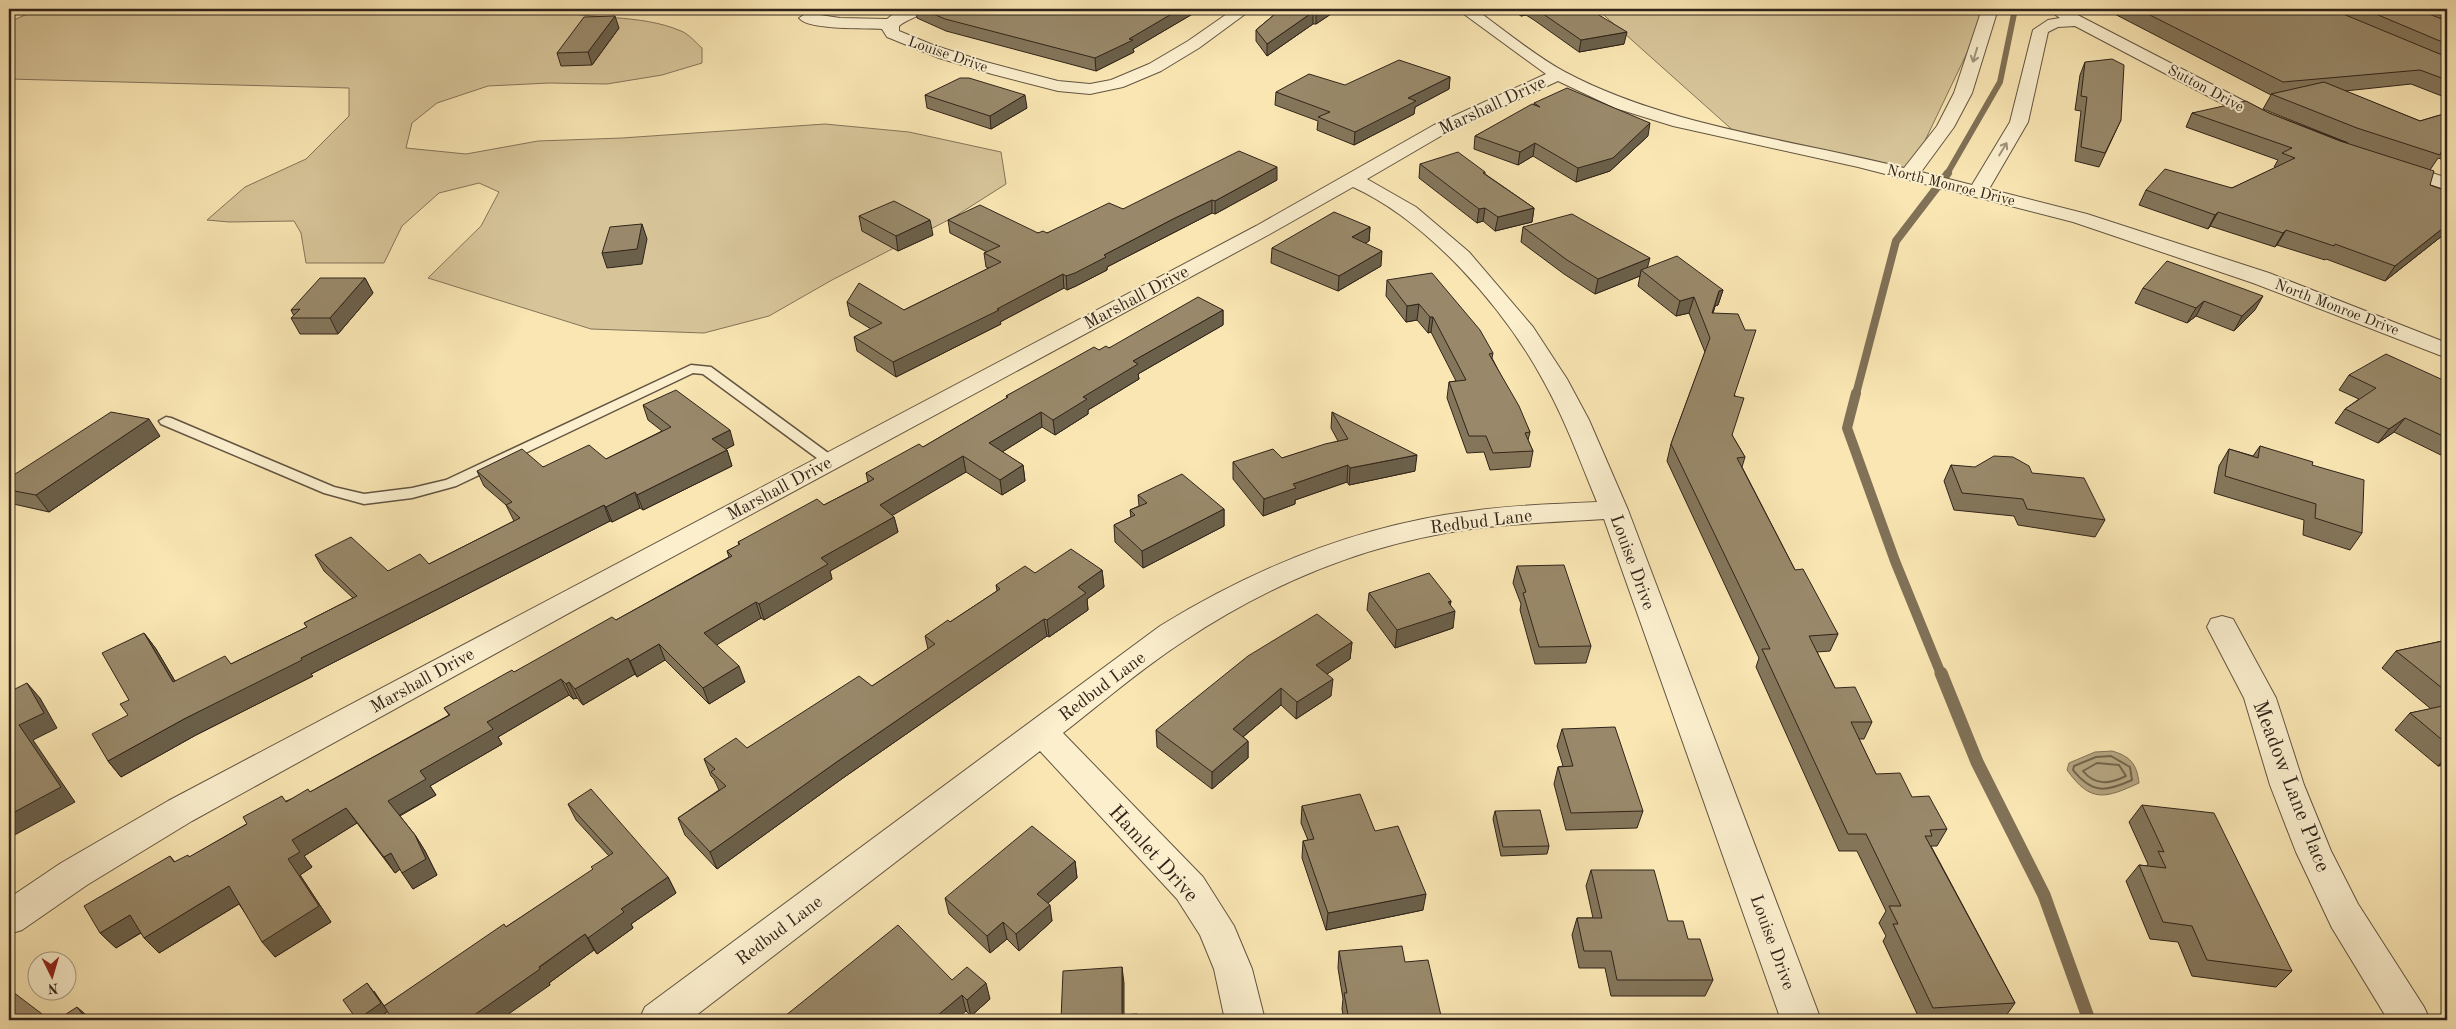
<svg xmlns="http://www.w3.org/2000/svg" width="2456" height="1029" font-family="'Old Standard TT',serif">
<rect width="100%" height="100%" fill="#f9e6b3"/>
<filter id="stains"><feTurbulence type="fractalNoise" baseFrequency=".004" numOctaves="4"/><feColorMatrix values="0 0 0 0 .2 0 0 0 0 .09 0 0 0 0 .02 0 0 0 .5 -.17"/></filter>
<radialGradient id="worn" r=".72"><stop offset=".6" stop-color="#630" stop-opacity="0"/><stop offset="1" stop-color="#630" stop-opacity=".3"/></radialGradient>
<g fill="#d7c599" stroke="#84745a">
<path d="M 39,9 L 548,9 C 592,21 639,13 681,31 C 689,34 696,43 702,48 L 702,63 L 662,75 L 607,84 L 549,83 L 488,86 L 437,103 L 412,123 L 406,148 L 466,154 L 538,141 L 622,138 L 825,124 L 909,132 L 1001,152 L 1006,184 L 954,217 L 832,280 L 769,316 L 704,333 L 591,329 L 428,278 L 481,226 L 499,192 L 479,183 L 439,193 L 402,226 L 384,263 L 306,263 L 301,233 L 294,221 L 229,222 L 207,220 L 245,187 L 306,159 L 349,116 L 349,88 L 9,79 L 9,22 Z"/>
<path d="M 1597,9 L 1988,9 L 1909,174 L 1737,134 Z"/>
</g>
<path fill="#b5a47f" stroke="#807157" d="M 2112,751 C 2130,756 2137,764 2139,783 C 2106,798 2091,804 2067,770 L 2069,763 L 2095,752 Z"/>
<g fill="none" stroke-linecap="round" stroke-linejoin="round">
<g stroke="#73644c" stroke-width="2">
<path d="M 2111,756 L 2130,767 L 2132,780 C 2106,792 2092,794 2073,770 L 2074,766 L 2096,757 Z"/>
<path d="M 2097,763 L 2119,765 L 2126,776 C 2110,784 2095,786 2083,771 Z"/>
</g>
<path stroke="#807157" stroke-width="6" d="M 1947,174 L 2000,82 L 2015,9"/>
<path stroke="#807157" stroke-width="8" d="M 1856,394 L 1896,241 L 1948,173"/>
<path stroke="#807157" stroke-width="10" d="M 1856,393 L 1847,428 L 1895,561 L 1941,674"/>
<path stroke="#807157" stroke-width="13" d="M 1941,673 L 1977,762 L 2044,895 L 2089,1020"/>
<g stroke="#635440" stroke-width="3">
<path id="lane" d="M 691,365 L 711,367 L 835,458 L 837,461 L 835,464 L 825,464 L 703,374 L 693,373 L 456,486 L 412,498 L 364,504 L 324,493 L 161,424 L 159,421 L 166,417 L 171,418 L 334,487 L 364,494 L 412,488 L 446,480 Z"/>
</g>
<g stroke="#635440" stroke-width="2">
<g id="street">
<path d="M 905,9 L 928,9 C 923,15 907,19 899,26 L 899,31 L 933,45 L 986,62 L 1058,81 L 1090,84 L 1111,80 L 1149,64 L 1188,41 L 1234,9 L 1252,9 L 1199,48 L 1161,71 L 1123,87 L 1090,94 L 1058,91 L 992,74 L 939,58 L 887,37 L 882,29 C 867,28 807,30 799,18 L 807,13 L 840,18 L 887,19 L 896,12 Z"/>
<path d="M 1457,9 L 1475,9 C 1503,29 1535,56 1565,72 C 1666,126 1794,140 1904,168 L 1937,126 L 1954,93 L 1982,9 L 1998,9 L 1972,93 L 1954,127 L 1921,172 L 1972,185 L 2010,122 L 2033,30 L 2048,20 L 2060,18 L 2047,9 L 2066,9 L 2273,116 L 2276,120 L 2273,124 L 2261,124 L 2075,26 L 2058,27 L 2048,32 L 2028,122 L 1989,189 L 2087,214 L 2269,273 L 2447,343 L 2447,358 L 2253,283 L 2073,222 L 1858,167 L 1673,126 L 1615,108 L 1558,81 L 1446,133 L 1367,179 L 1416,207 L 1469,252 L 1533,327 L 1567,379 L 1589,420 L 1628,510 L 1821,1020 L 1781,1020 L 1604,519 C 1559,522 1515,523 1471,529 C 1368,543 1271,583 1184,641 C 1142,668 1103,702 1063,733 L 1203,877 L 1234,926 L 1252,969 L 1265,1020 L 1225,1020 L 1214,969 L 1200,935 L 1177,899 L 1040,751 L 690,1020 L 639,1020 L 645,1007 L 1160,626 C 1256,567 1359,525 1472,511 C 1513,505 1555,504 1597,502 C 1580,461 1565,419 1543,380 C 1504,308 1428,221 1353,187 L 1270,234 L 578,608 L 192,821 L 87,885 L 22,930 L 9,934 L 9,898 L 61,863 L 168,801 L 1256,226 L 1434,125 L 1546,74 Z"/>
<path d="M 2397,161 L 2447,178 L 2447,190 L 2390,171 L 2387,167 L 2390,163 Z"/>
<path d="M 2222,616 L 2233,619 L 2276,698 L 2304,785 L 2331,851 L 2358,904 L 2424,1007 L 2430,1020 L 2388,1020 L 2332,928 L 2296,852 L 2270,785 L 2244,698 L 2207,627 L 2211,619 Z"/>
</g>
</g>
<use href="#lane" fill="#fbefce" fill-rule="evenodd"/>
<use href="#street" fill="#fbefce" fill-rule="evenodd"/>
</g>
<g fill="#84765b" stroke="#31241a">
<path d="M 916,9 L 1201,9 L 1133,49 L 1134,52 L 1096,71 L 946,31 L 917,18 Z"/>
<path d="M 1281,9 L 1362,9 L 1337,10 L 1316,24 L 1313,24 L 1267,56 L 1256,41 L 1256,30 Z"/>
<path d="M 1511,9 L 1589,9 L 1624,44 L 1579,52 L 1534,20 L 1526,15 L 1521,16 Z"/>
<path d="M 2105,9 L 2447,9 L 2447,98 L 2411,84 L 2345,91 L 2420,121 L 2447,113 L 2447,161 L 2438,158 L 2430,170 L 2430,185 L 2447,191 L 2447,232 L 2385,281 L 2326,259 L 2325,260 L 2277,245 L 2275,247 L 2210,226 L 2208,229 L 2139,205 L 2146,190 L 2232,188 L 2275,168 L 2274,167 L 2278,160 L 2186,127 L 2192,113 L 2269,113 L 2348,143 L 2263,109 L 2271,95 Z"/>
<path d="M 619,28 L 592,65 L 561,66 L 557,53 Z"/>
<path d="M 2085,62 L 2121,120 L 2099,167 L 2075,161 L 2081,111 L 2075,110 L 2080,75 Z"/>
<path d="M 1450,77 L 1449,89 L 1415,107 L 1414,114 L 1354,145 L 1317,130 L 1318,121 L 1275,105 L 1276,92 Z"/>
<path d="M 925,95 L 1027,108 L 991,129 L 927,108 Z"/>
<path d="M 1534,103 L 1648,136 L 1610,171 L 1576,182 L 1533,156 L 1518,165 L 1474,149 L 1475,136 L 1534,105 Z"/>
<path d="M 1420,164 L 1485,172 L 1485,174 L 1534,208 L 1532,222 L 1495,231 L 1483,221 L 1477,223 L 1419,178 Z"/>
<path d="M 1277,180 L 1215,214 L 1212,213 L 1173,233 L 1107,267 L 1107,270 L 1076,286 L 1067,290 L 1064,288 L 1000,322 L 1001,324 L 896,377 L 857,351 L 854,337 L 871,329 L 850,316 L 847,302 L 904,310 L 989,268 L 986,267 L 984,253 L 987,252 L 950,233 L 948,220 L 1038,233 L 1047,233 L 1123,209 Z"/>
<path d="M 859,216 L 933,235 L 898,251 L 862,231 Z"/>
<path d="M 1370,227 L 1369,241 L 1365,243 L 1381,266 L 1338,291 L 1271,263 L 1272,248 Z"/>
<path d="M 1523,227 L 1648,268 L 1723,290 L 1718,305 L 1715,306 L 1713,313 L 1735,396 L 1732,435 L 1745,457 L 1742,467 L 1795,570 L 1838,634 L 1830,651 L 1817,652 L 1835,688 L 1872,722 L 1864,739 L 1859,739 L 1876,774 L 1912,797 L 1947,829 L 1937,846 L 1931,846 L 2015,1003 L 2003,1020 L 1920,1020 L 1883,941 L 1886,936 L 1879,923 L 1886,911 L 1857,851 L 1839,851 L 1756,667 L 1759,658 L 1667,461 L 1671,444 L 1705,352 L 1689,313 L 1676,316 L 1638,286 L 1640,276 L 1595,294 L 1564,274 L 1521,242 Z"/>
<path d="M 365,278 L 373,293 L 338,334 L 300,334 L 291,318 L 294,316 L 291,310 Z"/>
<path d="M 1387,280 L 1493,353 L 1492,358 L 1530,432 L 1528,440 L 1533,451 L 1530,467 L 1490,470 L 1484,452 L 1467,453 L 1447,398 L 1449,382 L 1456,381 L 1431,332 L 1428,333 L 1417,320 L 1406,322 L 1386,296 Z"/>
<path d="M 2143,288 L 2255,310 L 2234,331 L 2196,316 L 2187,323 L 2135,303 Z"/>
<path d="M 1223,310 L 1223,325 L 1138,374 L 1139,379 L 1088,410 L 1088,414 L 1055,435 L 1042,427 L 1002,452 L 1023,465 L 1025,481 L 1002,495 L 966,472 L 892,515 L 894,517 L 898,532 L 830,571 L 832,579 L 764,620 L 761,618 L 716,645 L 745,682 L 709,704 L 665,660 L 637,677 L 635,674 L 583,705 L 577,698 L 573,699 L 569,695 L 498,737 L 502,744 L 430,786 L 436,795 L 400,816 L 415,835 L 425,851 L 437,875 L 413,889 L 400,869 L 395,873 L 357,823 L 304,856 L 312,867 L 300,875 L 331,922 L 275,957 L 239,904 L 159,953 L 141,933 L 116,948 L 100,933 L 170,856 L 175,862 L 190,857 L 286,801 L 310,792 L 449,715 L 444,708 L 616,620 L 729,557 L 727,551 L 739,545 L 738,542 L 824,505 L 868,482 L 866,473 L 923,447 L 1007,398 L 1006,396 L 1099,350 L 1109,348 Z"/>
<path d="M 2349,375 L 2443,380 L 2447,378 L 2447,458 L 2394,432 L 2378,443 L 2335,423 L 2345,409 L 2359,399 L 2339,390 Z"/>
<path d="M 643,405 L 734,445 L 725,449 L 727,450 L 732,466 L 643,510 L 640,508 L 612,522 L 610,521 L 311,674 L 313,676 L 196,735 L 121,777 L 108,761 L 128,715 L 129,700 L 144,633 L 156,649 L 175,681 L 231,664 L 307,627 L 304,623 L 353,598 L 324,571 L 315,555 L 388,571 L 429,564 L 514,521 L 506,505 L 484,486 L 477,471 L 543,467 L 606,459 L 662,431 L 648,420 Z"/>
<path d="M 1332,412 L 1415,471 L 1349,485 L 1347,482 L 1295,500 L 1295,504 L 1263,516 L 1233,479 L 1233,462 L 1282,458 L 1338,441 L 1331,428 Z"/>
<path d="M 160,436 L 49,512 L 9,503 L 9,478 Z"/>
<path d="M 2260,446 L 2312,465 L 2362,533 L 2350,550 L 2303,535 L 2304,520 L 2214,493 L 2219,466 L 2229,449 L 2253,456 Z"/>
<path d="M 1951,465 L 2105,520 L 2095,537 L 2018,525 L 2014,516 L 1954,510 L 1944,481 Z"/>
<path d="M 1138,495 L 1224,509 L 1224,526 L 1143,568 L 1115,542 L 1114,525 L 1131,517 L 1130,510 L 1139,506 Z"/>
<path d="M 1517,566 L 1591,646 L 1586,663 L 1535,664 L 1520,610 L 1521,604 L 1513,583 Z"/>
<path d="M 1102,570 L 1104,587 L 1087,599 L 1088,610 L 1049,637 L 1047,636 L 843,778 L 717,869 L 685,835 L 678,818 L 719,790 L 714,779 L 711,776 L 704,759 L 747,748 L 872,686 L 928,649 L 925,636 L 950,622 L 997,591 L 996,585 L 1035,573 Z"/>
<path d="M 1369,593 L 1451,601 L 1450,605 L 1453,628 L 1395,648 L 1367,610 Z"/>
<path d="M 2447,640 L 2447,764 L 2438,766 L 2395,730 L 2410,713 L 2431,709 L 2382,668 L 2396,651 Z"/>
<path d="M 1352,642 L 1350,659 L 1327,674 L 1331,696 L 1296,719 L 1281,705 L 1243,737 L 1248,741 L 1248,758 L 1212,789 L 1157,747 L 1156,730 Z"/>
<path d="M 1562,729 L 1643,811 L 1637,828 L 1566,830 L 1554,784 L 1558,767 L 1563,766 L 1557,746 Z"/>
<path d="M 568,804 L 668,877 L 676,893 L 631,924 L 633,928 L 597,954 L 594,950 L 549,983 L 550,985 L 387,1012 L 376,1020 L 357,1020 L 374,991 L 384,1006 L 506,927 L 593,870 L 609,856 L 576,820 Z"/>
<path d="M 2142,805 L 2292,971 L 2276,987 L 2192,976 L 2178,942 L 2150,939 L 2126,881 L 2139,865 L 2147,866 L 2148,864 L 2129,822 Z"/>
<path d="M 1302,806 L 1375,831 L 1423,910 L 1326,930 L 1302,858 L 1303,841 L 1308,840 L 1301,823 Z"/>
<path d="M 1495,811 L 1549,846 L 1547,854 L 1501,856 L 1493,819 Z"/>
<path d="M 1075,861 L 1077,878 L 1048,903 L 1052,921 L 1019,951 L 1007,939 L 990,953 L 949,914 L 945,898 Z"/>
<path d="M 1591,870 L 1668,921 L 1688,939 L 1713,980 L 1705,996 L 1611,996 L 1605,968 L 1579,968 L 1572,935 L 1577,918 L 1593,918 L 1586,886 Z"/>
<path d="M 1339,951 L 1405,962 L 1442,1020 L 1344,1020 L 1342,1009 L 1343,999 L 1338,968 Z"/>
<path d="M 952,980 L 990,999 L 971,1016 L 966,1011 Z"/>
</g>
<g fill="#6b604a" stroke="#31241a">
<path d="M 1180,9 L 1201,9 L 1133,49 L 1134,52 L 1096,71 L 1095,58 Z"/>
<path d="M 1322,9 L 1337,9 L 1337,10 L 1316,24 L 1316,13 Z"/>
<path d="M 1522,9 L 1526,9 L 1526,15 L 1521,16 Z"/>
<path d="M 1313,12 L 1313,24 L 1267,56 L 1267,44 Z"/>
<path d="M 615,16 L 619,28 L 592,65 L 588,52 Z"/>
<path d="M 1627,32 L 1624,44 L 1579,52 L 1581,40 Z"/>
<path d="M 1450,77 L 1449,89 L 1415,107 L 1414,114 L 1354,145 L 1355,132 L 1408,98 Z"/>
<path d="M 1025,95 L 1027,108 L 991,129 L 990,116 Z"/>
<path d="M 1650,123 L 1648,136 L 1610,171 L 1576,182 L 1578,168 Z"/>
<path d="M 1535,143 L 1533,156 L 1518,165 L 1520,152 Z"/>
<path d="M 1277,167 L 1277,180 L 1215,214 L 1215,201 Z"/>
<path d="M 1212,200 L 1212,213 L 1173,233 L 1107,267 L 1107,270 L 1076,286 L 1067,290 L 1066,276 L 1104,255 L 1173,219 Z"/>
<path d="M 1485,208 L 1483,221 L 1477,223 L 1479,209 Z"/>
<path d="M 1534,208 L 1532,222 L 1495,231 L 1498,217 Z"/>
<path d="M 2218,212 L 2210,226 L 2208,229 L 2215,215 Z"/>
<path d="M 930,220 L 933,235 L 898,251 L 896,236 Z"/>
<path d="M 642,224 L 647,239 L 642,264 L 607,268 L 602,253 Z"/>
<path d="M 2447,225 L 2447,232 L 2385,281 L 2395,266 Z"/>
<path d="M 1370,227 L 1369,241 L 1351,252 L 1352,237 Z"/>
<path d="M 2286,230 L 2277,245 L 2275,247 L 2283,233 Z"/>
<path d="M 1382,251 L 1381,266 L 1338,291 L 1339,276 Z"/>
<path d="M 1650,258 L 1646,273 L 1641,270 L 1640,276 L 1595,294 L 1598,279 Z"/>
<path d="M 1063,274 L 1064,288 L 1000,322 L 1001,324 L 896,377 L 893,362 Z"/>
<path d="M 365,278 L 373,293 L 338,334 L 330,318 Z"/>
<path d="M 1723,290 L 1718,305 L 1715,306 L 1708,329 L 1719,291 Z"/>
<path d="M 2263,296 L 2255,310 L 2234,331 L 2242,316 Z"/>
<path d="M 1694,297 L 1689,313 L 1676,316 L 1680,301 Z"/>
<path d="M 2204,301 L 2196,316 L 2187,323 L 2196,308 Z"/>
<path d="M 1419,304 L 1417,320 L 1406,322 L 1407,306 Z"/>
<path d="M 1223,310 L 1223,325 L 1138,374 L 1139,379 L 1088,410 L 1088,414 L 1055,435 L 1053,420 L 1083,397 L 1133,361 Z"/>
<path d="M 1430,317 L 1433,317 L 1431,332 L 1428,333 Z"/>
<path d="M 1041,412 L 1042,427 L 991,459 L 989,443 Z"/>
<path d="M 2405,418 L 2394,432 L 2378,443 L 2389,429 Z"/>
<path d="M 149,419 L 160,436 L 49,512 L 36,495 Z"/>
<path d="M 730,430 L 734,445 L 717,454 L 712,439 Z"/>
<path d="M 727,450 L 732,466 L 643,510 L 637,495 Z"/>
<path d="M 1417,455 L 1415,471 L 1349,485 L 1350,468 Z"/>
<path d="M 963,456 L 966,472 L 883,521 L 880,505 Z"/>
<path d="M 1023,465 L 1025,481 L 1002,495 L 1000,480 Z"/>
<path d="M 1348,465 L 1347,482 L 1295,500 L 1295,504 L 1263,516 L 1264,499 L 1293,484 Z"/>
<path d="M 635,492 L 640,508 L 612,522 L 606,507 Z"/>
<path d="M 604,505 L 610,521 L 311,674 L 313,676 L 196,735 L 121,777 L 108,761 L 184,719 L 301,658 Z"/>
<path d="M 1224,509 L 1224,526 L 1143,568 L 1142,551 Z"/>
<path d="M 894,517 L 898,532 L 830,571 L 832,579 L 764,620 L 759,604 L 821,558 Z"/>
<path d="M 1102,570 L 1104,587 L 1087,599 L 1088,610 L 1049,637 L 1047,620 L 1078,587 Z"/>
<path d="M 1451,601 L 1449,613 L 1455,611 L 1453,628 L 1395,648 L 1397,630 Z"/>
<path d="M 756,602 L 761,618 L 710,649 L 704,633 Z"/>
<path d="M 1044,619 L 1047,636 L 843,778 L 717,869 L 710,852 L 838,761 Z"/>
<path d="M 144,633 L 156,649 L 185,698 L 173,682 Z"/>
<path d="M 1352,642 L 1350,659 L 1315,682 L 1316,665 Z"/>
<path d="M 659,644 L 665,660 L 637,677 L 630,661 Z"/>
<path d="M 628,658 L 635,674 L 583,705 L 575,689 Z"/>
<path d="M 739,666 L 745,682 L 709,704 L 703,688 Z"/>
<path d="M 561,679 L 569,695 L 498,737 L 502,744 L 430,786 L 436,795 L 398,816 L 388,801 L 420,771 L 487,722 Z"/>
<path d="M 1333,679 L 1331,696 L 1296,719 L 1297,702 Z"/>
<path d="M 569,682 L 577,698 L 573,699 L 566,684 Z"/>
<path d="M 27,683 L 40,698 L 57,728 L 33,740 L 75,802 L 9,838 L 9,815 L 19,725 Z"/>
<path d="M 1281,688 L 1281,705 L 1232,746 L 1233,729 Z"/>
<path d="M 1248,741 L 1248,758 L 1212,789 L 1212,772 Z"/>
<path d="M 2447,756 L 2447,764 L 2438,766 Z"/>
<path d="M 346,808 L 357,823 L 304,856 L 312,867 L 300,875 L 331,922 L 275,957 L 262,942 L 288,859 L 292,840 Z"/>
<path d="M 415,835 L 425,851 L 437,875 L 413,889 L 402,873 Z"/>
<path d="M 391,853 L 402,868 L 395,873 L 384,857 Z"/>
<path d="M 1075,861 L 1077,878 L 1039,911 L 1037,894 Z"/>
<path d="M 668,877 L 676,893 L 631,924 L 633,928 L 597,954 L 588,938 L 621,909 Z"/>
<path d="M 229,886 L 242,902 L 159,953 L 144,938 Z"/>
<path d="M 1426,894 L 1423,910 L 1326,930 L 1328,913 Z"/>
<path d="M 1050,905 L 1052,921 L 1019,951 L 1016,934 Z"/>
<path d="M 130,915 L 145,930 L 116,948 L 100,933 Z"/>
<path d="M 1003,922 L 1007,939 L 990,953 L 987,936 Z"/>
<path d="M 585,934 L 594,950 L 549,983 L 550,985 L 500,1020 L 467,1020 Z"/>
<path d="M 1122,967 L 1124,983 L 1124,1020 L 1122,1015 Z"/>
<path d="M 367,983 L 388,1011 L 376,1020 L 357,1020 Z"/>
<path d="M 986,983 L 990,999 L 971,1016 L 967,1000 Z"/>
<path d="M 962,995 L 966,1011 L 955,1020 L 932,1020 Z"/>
<path d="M 77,1007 L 92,1020 L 87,1020 Z"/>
</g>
<g fill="#99896a" stroke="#31241a">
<path d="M 922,9 L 1180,9 L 1129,39 L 1133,40 L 1095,58 L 945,19 Z"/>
<path d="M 1281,9 L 1322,9 L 1316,13 L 1313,12 L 1267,44 L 1256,30 Z"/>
<path d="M 1536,9 L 1589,9 L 1627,32 L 1581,40 Z"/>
<path d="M 2138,9 L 2331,9 L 2447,57 L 2447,80 L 2420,70 L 2283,82 Z"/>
<path d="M 2364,9 L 2447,9 L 2447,10 L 2424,12 L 2447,21 L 2447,44 Z"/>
<path d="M 615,16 L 588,52 L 557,53 L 584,17 Z"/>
<path d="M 2112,59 L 2124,65 L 2121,120 L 2105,153 L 2081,147 L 2087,97 L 2081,96 L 2085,62 Z"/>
<path d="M 1399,60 L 1450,77 L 1408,98 L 1416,101 L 1355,132 L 1318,117 L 1330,112 L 1276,92 L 1309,74 L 1345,85 Z"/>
<path d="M 960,78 L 969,78 L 1025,95 L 990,116 L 925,95 Z"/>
<path d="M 2324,82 L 2420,121 L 2447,113 L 2447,142 L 2445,141 L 2440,155 L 2357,128 L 2271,94 Z"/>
<path d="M 1567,88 L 1650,123 L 1613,158 L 1578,168 L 1535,143 L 1520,152 L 1475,136 L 1532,104 L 1540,107 L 1534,103 Z"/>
<path d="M 2246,101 L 2269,113 L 2340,141 L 2434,171 L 2430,185 L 2447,191 L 2447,225 L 2395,266 L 2335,244 L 2334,246 L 2286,230 L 2283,233 L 2218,212 L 2215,215 L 2146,190 L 2165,169 L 2232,188 L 2295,158 L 2282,153 L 2292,148 L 2192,113 Z"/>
<path d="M 1239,151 L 1277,167 L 1215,201 L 1212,200 L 1173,219 L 1104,255 L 1106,257 L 1075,273 L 1066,276 L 1063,274 L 997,309 L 999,310 L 893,362 L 854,337 L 882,323 L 847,302 L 859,283 L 904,310 L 1001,262 L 984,253 L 1000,246 L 948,220 L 980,205 L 1038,233 L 1043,231 L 1047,233 L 1109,203 L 1123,209 Z"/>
<path d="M 1458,152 L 1485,172 L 1483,173 L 1534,208 L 1498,217 L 1485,208 L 1479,209 L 1420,164 Z"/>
<path d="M 894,201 L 930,220 L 896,236 L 859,216 Z"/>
<path d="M 1334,212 L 1370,227 L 1352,237 L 1382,251 L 1339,276 L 1272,248 Z"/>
<path d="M 1572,214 L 1650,258 L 1598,279 L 1567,260 L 1523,227 Z"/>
<path d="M 642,224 L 637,249 L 602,253 L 610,227 Z"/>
<path d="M 1677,256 L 1723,290 L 1719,291 L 1712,313 L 1738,314 L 1745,330 L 1756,330 L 1734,396 L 1744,398 L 1732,435 L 1745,457 L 1737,458 L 1795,570 L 1803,569 L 1838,634 L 1809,636 L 1835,688 L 1855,687 L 1872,722 L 1851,722 L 1876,774 L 1900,773 L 1912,797 L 1929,796 L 1947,829 L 1930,830 L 1932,836 L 1925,836 L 2015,1003 L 1933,1008 L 1893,924 L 1898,924 L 1889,906 L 1901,906 L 1866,834 L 1848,834 L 1762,649 L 1770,649 L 1671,444 L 1710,338 L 1694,297 L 1680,301 L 1641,270 Z"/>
<path d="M 2167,261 L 2263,296 L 2242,316 L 2204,301 L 2196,308 L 2143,288 Z"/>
<path d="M 1432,273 L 1480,330 L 1493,353 L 1489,354 L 1519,406 L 1530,432 L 1525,433 L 1533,451 L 1493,453 L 1486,436 L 1469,436 L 1449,382 L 1466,380 L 1433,317 L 1430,317 L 1419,304 L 1407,306 L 1387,280 Z"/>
<path d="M 320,278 L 365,278 L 330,318 L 291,318 L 300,309 L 291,310 Z"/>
<path d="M 1198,297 L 1223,310 L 1133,361 L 1138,364 L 1083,397 L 1087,399 L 1053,420 L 1041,412 L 989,443 L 1023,465 L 1000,480 L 963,456 L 880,505 L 894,517 L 821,558 L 828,564 L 759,604 L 756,602 L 704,633 L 739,666 L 703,688 L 659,644 L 630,661 L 628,658 L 575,689 L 569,682 L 566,684 L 561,679 L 487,722 L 493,729 L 420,771 L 426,779 L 388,801 L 415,835 L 426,859 L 402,873 L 391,853 L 384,857 L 346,808 L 292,840 L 300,852 L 288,859 L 319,906 L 262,942 L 229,886 L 144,938 L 130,915 L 100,933 L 84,906 L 170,856 L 174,862 L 188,855 L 189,857 L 247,824 L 243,817 L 282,796 L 286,802 L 308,789 L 310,792 L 450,715 L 444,708 L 512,670 L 514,672 L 612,617 L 616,620 L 732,556 L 727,551 L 740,544 L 738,542 L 817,499 L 824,505 L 874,479 L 866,473 L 919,444 L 923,447 L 1008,397 L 1006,396 L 1094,347 L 1099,350 L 1106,346 L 1109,348 Z"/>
<path d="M 2386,354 L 2443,380 L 2447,378 L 2447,438 L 2405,418 L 2389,429 L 2345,409 L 2376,388 L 2349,375 Z"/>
<path d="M 676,390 L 730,430 L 712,439 L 727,450 L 637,495 L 635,492 L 606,507 L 604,505 L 301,658 L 302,660 L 184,719 L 108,761 L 92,734 L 128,715 L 120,704 L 129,700 L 102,653 L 144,633 L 173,682 L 225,656 L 231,664 L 307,627 L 304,623 L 357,596 L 315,555 L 351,537 L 388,571 L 420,554 L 429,564 L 520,518 L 506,505 L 512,502 L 477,471 L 522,449 L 543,467 L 589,445 L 606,459 L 671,427 L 643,405 Z"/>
<path d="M 111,412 L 149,419 L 36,495 L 9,490 L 9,478 Z"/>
<path d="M 1332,412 L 1417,455 L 1350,468 L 1348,465 L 1293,484 L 1296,488 L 1264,499 L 1233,462 L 1273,449 L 1282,458 L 1325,444 L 1348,439 Z"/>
<path d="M 2260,446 L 2313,462 L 2312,465 L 2364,480 L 2362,533 L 2315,518 L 2316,504 L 2225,476 L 2229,449 L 2258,458 Z"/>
<path d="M 1994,456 L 2013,457 L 2029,466 L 2032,473 L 2084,478 L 2105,520 L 2027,509 L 2023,499 L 1962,493 L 1951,465 L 1975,467 Z"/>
<path d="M 1182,474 L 1224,509 L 1142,551 L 1114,525 L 1135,515 L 1130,510 L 1147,503 L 1138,495 Z"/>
<path d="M 1071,549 L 1102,570 L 1078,587 L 1086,593 L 1047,620 L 1044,619 L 838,761 L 710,852 L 678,818 L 726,786 L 711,772 L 715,769 L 704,759 L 736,738 L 747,748 L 859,676 L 872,686 L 935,644 L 925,636 L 948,620 L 950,622 L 1000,589 L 996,585 L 1025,566 L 1035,573 Z"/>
<path d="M 1564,565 L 1591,646 L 1539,647 L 1523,593 L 1526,592 L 1517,566 Z"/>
<path d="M 1429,573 L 1451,601 L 1448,602 L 1455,611 L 1397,630 L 1369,593 Z"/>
<path d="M 1317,614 L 1352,642 L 1316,665 L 1333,679 L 1297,702 L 1281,688 L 1233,729 L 1248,741 L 1212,772 L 1156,730 L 1248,656 Z"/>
<path d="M 2447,640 L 2447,692 L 2396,651 Z"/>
<path d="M 27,683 L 44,713 L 19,725 L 61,787 L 9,815 L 9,692 Z"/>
<path d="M 2447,705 L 2447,744 L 2410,713 Z"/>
<path d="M 1615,727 L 1643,811 L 1571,813 L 1558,767 L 1573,766 L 1562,729 Z"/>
<path d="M 591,789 L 668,877 L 621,909 L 624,912 L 588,938 L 585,934 L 539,967 L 540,969 L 467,1020 L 393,1020 L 384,1006 L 504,924 L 506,927 L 593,869 L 591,867 L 613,853 L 568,804 Z"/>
<path d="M 1360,794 L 1375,831 L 1398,826 L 1426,894 L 1328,913 L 1303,841 L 1314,839 L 1302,806 Z"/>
<path d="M 2142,805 L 2214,813 L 2292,971 L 2207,960 L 2192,926 L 2163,922 L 2139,865 L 2166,868 L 2158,851 L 2164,852 Z"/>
<path d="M 1540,810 L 1549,846 L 1503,847 L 1495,811 Z"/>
<path d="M 1032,826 L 1075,861 L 1037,894 L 1050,905 L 1016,934 L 1003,922 L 987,936 L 945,898 Z"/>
<path d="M 1591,870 L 1654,870 L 1668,921 L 1683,921 L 1688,939 L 1700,939 L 1713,980 L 1617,980 L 1611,951 L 1584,951 L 1577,918 L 1602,918 Z"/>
<path d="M 898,925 L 952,980 L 967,967 L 986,983 L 967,1000 L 962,995 L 932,1020 L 780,1020 Z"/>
<path d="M 1402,946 L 1405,962 L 1428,960 L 1442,1020 L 1349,1020 L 1344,993 L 1347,993 L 1339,951 Z"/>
<path d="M 1122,967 L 1122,1015 L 1137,1014 L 1137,1020 L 1061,1020 L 1063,971 Z"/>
<path d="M 367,983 L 381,1003 L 357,1020 L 343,1000 Z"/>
<path d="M 9,989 L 50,1020 L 9,1020 Z"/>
<path d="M 77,1007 L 87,1020 L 57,1020 Z"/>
</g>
<defs><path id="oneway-shaft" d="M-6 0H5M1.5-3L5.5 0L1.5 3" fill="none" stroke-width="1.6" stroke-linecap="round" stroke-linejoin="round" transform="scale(1.25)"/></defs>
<g stroke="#a0947d">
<use href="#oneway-shaft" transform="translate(1975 55) rotate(107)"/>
<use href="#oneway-shaft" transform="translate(2003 149) rotate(-59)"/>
</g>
<g text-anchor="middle" stroke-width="4" stroke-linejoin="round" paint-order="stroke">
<g font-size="15" fill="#31241a" stroke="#fbefce">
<text transform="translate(948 54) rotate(19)" y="5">Louise Drive</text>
<text transform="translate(2206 88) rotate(28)" y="5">Sutton Drive</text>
<text transform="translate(1951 185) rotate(14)" y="5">North Monroe Drive</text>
<text transform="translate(2337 307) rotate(21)" y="5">North Monroe Drive</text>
</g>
<g font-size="18" fill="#31241a" stroke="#fbefce">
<text transform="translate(1492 105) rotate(-25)" y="6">Marshall Drive</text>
<text transform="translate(1136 297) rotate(-28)" y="6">Marshall Drive</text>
<text transform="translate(779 488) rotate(-28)" y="6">Marshall Drive</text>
<text transform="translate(1481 521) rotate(-7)" y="6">Redbud Lane</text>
<text transform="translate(1633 562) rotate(70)" y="6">Louise Drive</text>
<text transform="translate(422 680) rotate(-29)" y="6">Marshall Drive</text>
<text transform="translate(1102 686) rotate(-37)" y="6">Redbud Lane</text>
<text transform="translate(779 930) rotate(-37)" y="6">Redbud Lane</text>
<text transform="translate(1773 942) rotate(70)" y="6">Louise Drive</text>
</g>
<g font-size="21" fill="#31241a" stroke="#fbefce">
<text transform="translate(2292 786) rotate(69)" y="7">Meadow Lane Place</text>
<text transform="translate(1154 853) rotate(48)" y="7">Hamlet Drive</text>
</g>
</g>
<rect width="2456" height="1029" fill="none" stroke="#f9e6b3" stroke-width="30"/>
<rect x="10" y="10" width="2436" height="1009" fill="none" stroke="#31241a" stroke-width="2.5"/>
<rect x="15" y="15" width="2426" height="999" fill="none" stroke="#31241a"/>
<g transform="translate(52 976) rotate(175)"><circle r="24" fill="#fbefce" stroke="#aa9e86"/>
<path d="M0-4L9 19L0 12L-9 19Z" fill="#8f2418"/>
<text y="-8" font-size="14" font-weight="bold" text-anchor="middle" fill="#31241a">N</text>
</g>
<rect width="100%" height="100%" filter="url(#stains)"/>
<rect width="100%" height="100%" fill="url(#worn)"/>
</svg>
